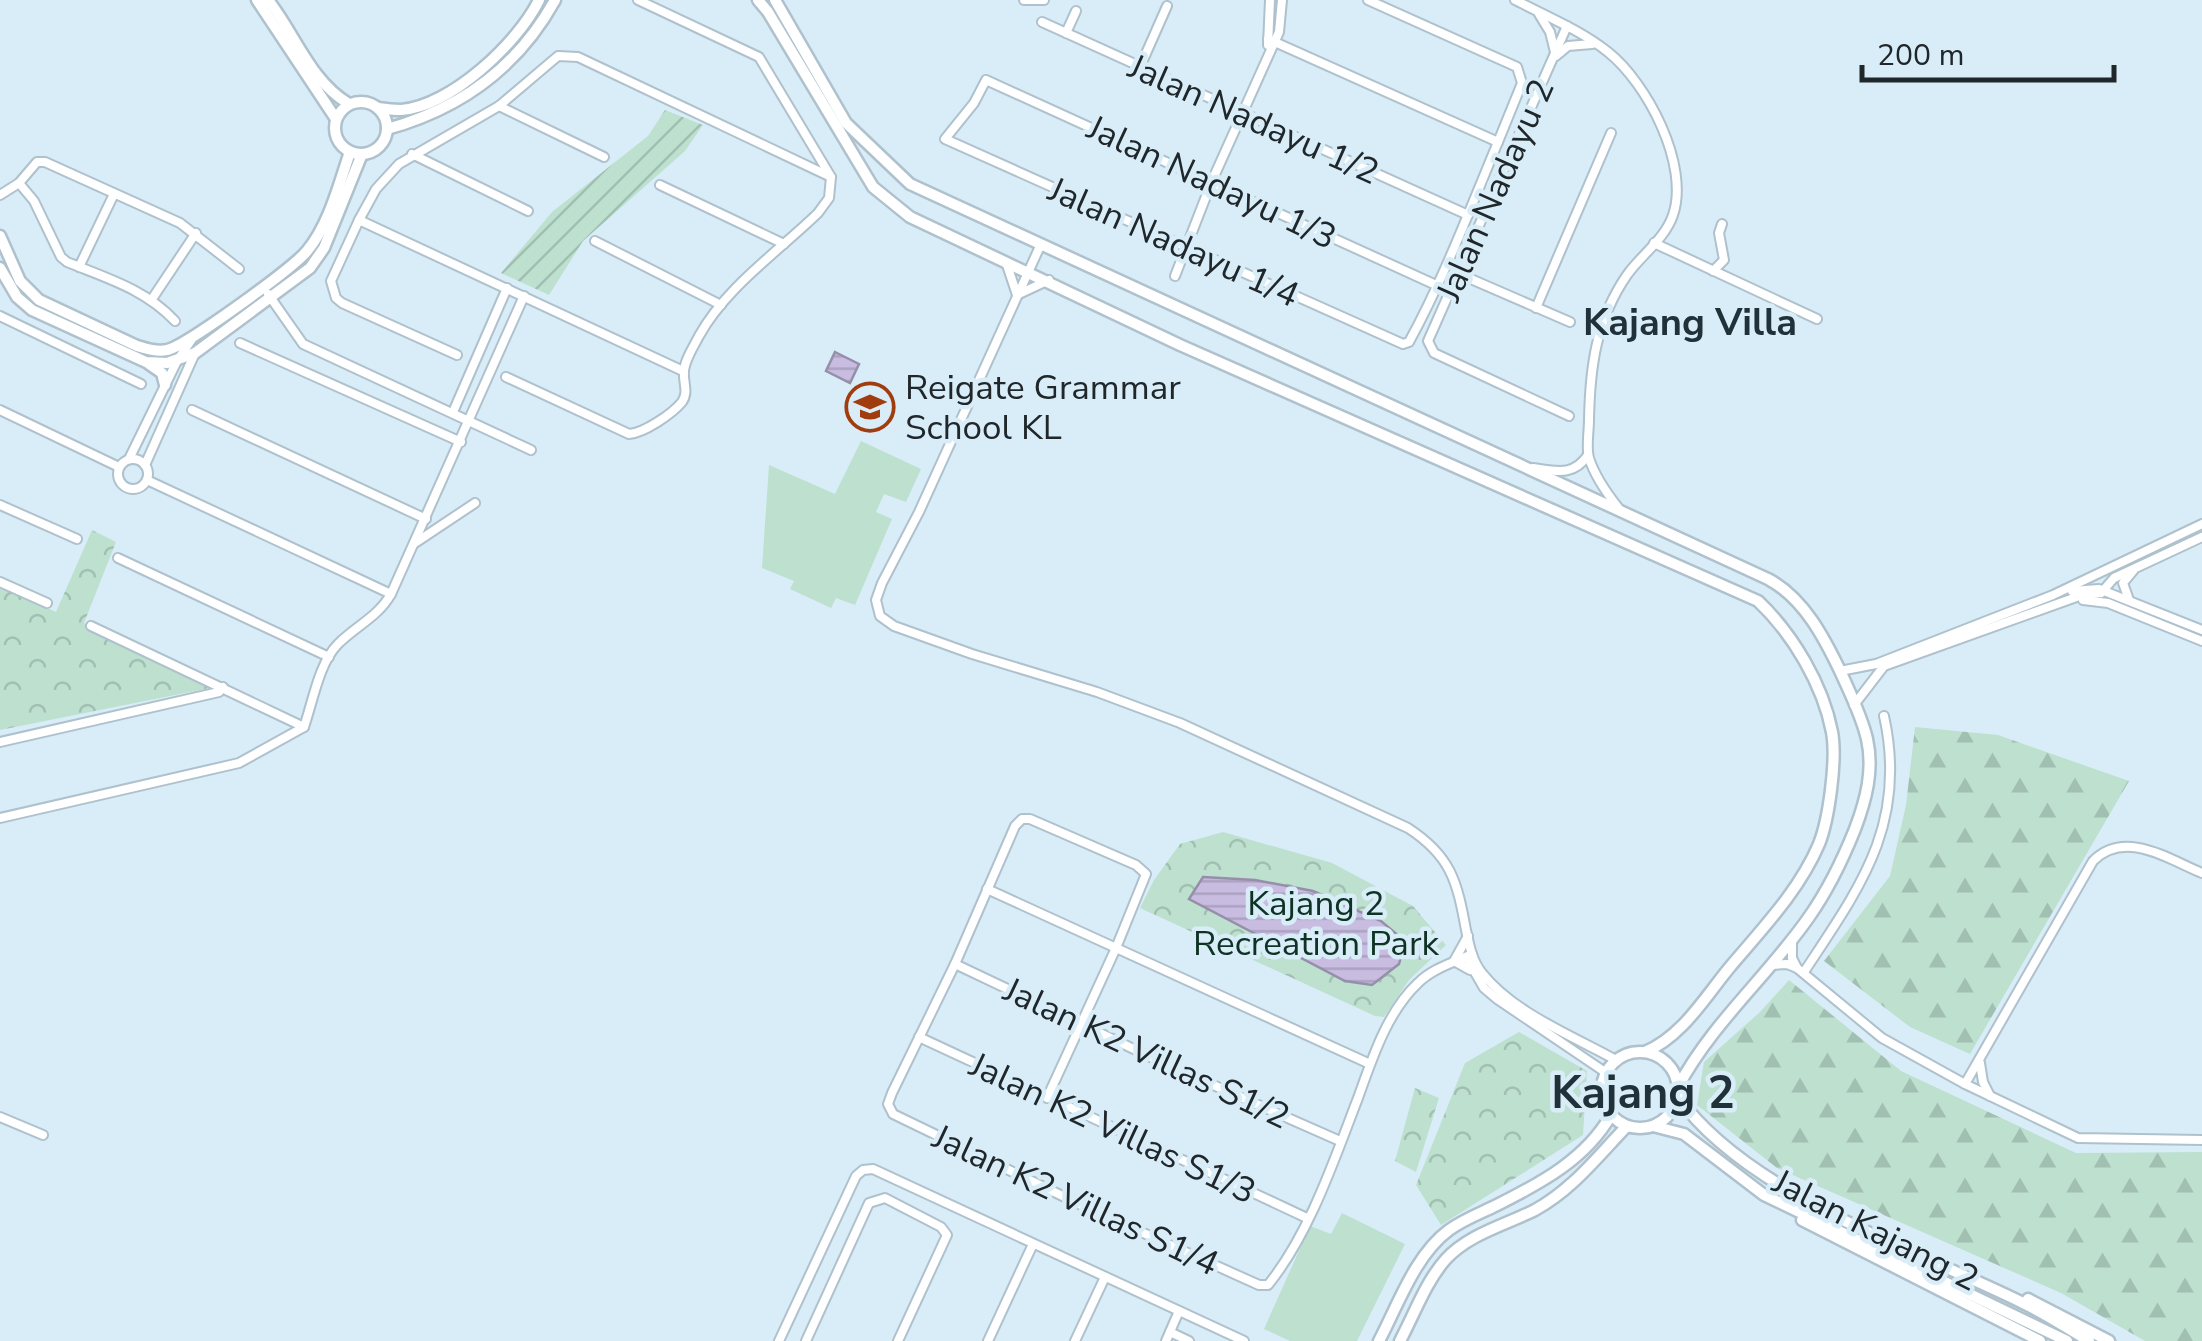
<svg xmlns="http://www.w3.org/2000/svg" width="2202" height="1341" font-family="'Nunito Sans',sans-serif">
<defs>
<pattern id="forest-firs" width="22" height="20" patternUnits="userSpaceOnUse" patternTransform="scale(2.5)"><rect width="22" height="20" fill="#bde0cf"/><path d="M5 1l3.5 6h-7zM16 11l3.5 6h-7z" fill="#a2c0b2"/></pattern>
<pattern id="park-crowns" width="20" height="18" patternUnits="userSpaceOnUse" patternTransform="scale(2.5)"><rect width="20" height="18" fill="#bde0cf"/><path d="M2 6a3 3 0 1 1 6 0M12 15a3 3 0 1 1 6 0" fill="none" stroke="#a2c0b2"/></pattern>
<pattern id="garden-furrows" width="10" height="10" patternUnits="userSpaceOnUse" patternTransform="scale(2.5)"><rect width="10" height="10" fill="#bde0cf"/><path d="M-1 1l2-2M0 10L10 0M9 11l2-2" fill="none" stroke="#a2c0b2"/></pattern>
<pattern id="water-rules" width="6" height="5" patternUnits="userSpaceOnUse" patternTransform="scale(2.5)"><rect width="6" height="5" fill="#c8bce1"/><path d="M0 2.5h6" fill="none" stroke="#aca2c1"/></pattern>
</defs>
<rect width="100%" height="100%" fill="#d9edf8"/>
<g fill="url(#forest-firs)">
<path d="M 1915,727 L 1998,735 L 2129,781 L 1970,1054 L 1910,1027 L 1824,961 L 1890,876 L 1906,805 Z"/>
<path d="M 1789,980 L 1901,1071 L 2076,1153 L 2202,1152 L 2202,1341 L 2145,1341 L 2061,1293 L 1777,1168 L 1697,1105 L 1704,1062 L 1760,1012 Z"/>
</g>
<g fill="url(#park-crowns)">
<path d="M 92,530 L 116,542 L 84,623 L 211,683 L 210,688 L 0,730 L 0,587 L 56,612 Z"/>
<path d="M 1223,832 L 1332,863 L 1413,906 L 1446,945 L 1409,980 L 1384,1017 L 1375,1016 L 1140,908 L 1154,880 L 1180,844 Z"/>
<path d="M 1519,1032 L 1587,1071 L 1583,1135 L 1441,1225 L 1416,1185 L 1465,1063 Z"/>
<path d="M 1415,1088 L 1439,1098 L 1416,1172 L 1395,1161 Z"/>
</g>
<path fill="url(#garden-furrows)" d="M 665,110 L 703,125 L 685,151 L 583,241 L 549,295 L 501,273 L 552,212 L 648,136 Z"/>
<g fill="#bde0cf">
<path d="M 861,441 L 921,469 L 906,502 L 884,494 L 876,512 L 892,519 L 855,605 L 836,598 L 831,608 L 790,589 L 794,581 L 762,568 L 769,465 L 835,494 Z"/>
<path d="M 1342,1213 L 1405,1244 L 1357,1341 L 1290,1341 L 1264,1329 L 1310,1226 L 1331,1234 Z"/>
</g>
<g fill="url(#water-rules)" stroke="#968faa" stroke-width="2.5">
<path d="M 835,352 L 859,364 L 850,383 L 826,371 Z"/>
<path d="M 1203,877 L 1255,880 L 1313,891 L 1381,921 L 1400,937 L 1403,949 L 1399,964 L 1372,985 L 1345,981 L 1189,899 Z"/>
</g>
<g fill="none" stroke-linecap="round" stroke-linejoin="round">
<g stroke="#aec1cc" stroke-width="12">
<g id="street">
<path d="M 1024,0 L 1044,0"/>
<path d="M 1515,0 C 1546,16 1580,30 1608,52 C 1647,83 1690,165 1673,215 C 1665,239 1641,255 1627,275 C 1596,320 1590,367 1589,420 C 1589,432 1586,447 1589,458 C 1595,477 1608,495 1620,510"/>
<path d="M 1539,14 L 1550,32 L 1556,56 L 1568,46 L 1592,44"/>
<path d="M 1042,22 L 1468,215"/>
<path d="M 1567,26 L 1428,341 L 1434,353 L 1569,416"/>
<path d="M 1066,33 L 1076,11"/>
<path d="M 1268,39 L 1498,142 L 1522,83 L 1517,67 L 1368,0"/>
<path d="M 1268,45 L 1270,0"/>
<path d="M 1140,67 L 1167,6"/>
<path d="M 499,106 L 604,157"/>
<path d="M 412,154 L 528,211"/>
<path d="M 19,183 L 34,201 L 61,257 L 67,262 C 106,278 145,289 175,321"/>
<path d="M 660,185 L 784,244"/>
<path d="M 0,195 L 19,183 L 37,162 L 45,162 L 180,223 L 239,269"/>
<path d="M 359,220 L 683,371"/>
<path d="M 595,241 L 721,305"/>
<path d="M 1654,243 L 1817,319"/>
<path d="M 1041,244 L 919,512 L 882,583 L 876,600 L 880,616 L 894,626 L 972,654 L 1097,692 L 1180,723 L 1408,828 C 1451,856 1457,881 1466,930 C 1469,944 1472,961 1482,973 C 1514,1013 1571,1035 1616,1060"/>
<path d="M 1006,262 L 1017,295"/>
<path d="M 79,267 L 114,194"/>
<path d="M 1713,271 L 1724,260 L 1719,233 L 1722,224"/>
<path d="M 1457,273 L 1570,322"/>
<path d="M 1175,276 L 1212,181 L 1279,32 L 1282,0"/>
<path d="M 1436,285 L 986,80 L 974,103 L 945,139 L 1403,344 L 1409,342 C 1444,278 1470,209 1498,142"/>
<path d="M 268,294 L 303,344 L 531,450"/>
<path d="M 1017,295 L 1049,280"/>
<path d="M 152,299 L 196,233"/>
<path d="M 1536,308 L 1611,133"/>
<path d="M 0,316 L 141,384"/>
<path d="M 240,343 L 461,442"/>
<path d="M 457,355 L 342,303 L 336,298 L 331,281 L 359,220 L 376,189 L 399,164 L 499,106 L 558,56 L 578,57 L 831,177"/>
<path d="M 506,377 L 629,434 C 644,433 672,414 682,402 C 689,392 683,383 684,372 C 684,361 694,346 699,336 C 726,287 779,251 818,213 L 829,198 L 831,177 L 759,57 L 638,0"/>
<path d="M 0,410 L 119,467"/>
<path d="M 192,410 L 426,519"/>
<path d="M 453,412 L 507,288"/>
<circle cx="133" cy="474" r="15"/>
<path d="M 129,459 L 177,361 L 192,339"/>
<path d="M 145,465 L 195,353"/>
<path d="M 1533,468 C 1556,471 1573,477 1588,455"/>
<path d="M 147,480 L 391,594"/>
<path d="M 0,505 L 77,539"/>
<path d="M 415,543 L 475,503"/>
<path d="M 118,558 L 329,657"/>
<path d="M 0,582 L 47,603"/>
<path d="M 2072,591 L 2099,589 L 2202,630"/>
<path d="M 2101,593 L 2114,578 L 2202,537"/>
<path d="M 2083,600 L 2108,603 L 2202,641"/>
<path d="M 2129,600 L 2123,583 L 2133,571"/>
<path d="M 91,626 L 304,727"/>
<path d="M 1840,671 L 1876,664 L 2053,595 L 2202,524"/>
<path d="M 1854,705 L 1884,666 L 2082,595 L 2101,593"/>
<path d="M 0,742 L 219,692 L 223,687"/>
<path d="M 0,818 L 239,763 L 304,727 C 313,701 319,663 338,644 C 357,625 378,617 391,594 L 524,296"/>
<path d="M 987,889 L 1370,1064"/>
<path d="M 1468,936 L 1454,961 L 1470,970"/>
<path d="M 1466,957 L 1484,988 L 1497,999 L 1605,1072"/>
<path d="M 955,964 L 1161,1062 L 1340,1141"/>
<path d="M 1771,965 L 1787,964 L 1797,968 L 1792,958 L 1792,940"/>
<path d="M 1797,968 L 1882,1038 L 1965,1084 L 2078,1138 L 2202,1140"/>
<path d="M 1804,972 C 1860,887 1908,824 1884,716"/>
<path d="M 919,1037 L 1307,1218"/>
<path d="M 1980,1063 L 1983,1082 L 1990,1096"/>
<path d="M 1965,1084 L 2093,861 C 2125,829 2168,859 2202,873"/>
<path d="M 1047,1098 L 1116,948 L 1146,874 L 1136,865 L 1030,819 L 1022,819 L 1015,826 L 955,964 L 892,1093 L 888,1104 L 893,1114 L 1079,1204 L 1259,1285 L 1268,1285 C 1310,1233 1334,1160 1358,1098 C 1372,1059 1387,1012 1418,983 C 1433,968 1453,963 1472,954"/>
<path d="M 0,1117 L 43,1135"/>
<path d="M 1170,1332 L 1189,1341"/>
<path d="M 779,1341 L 856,1176 L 863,1170 L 873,1169 L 1244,1341"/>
<path d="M 806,1341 L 869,1203 L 885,1198 L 941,1227 L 947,1235 L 898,1341"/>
<path d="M 988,1341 L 1033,1244"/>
<path d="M 1075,1341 L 1105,1277"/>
<path d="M 1166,1341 L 1179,1311"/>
</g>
</g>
<g stroke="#aec1cc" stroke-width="15">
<g id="secondary">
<path d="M 257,0 L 336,119"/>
<path d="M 268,0 C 295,34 310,81 349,104"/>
<path d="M 758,0 L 768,12 L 873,187 L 910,217 L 1180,345 L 1758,601 C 1793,634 1823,685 1832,732 C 1837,759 1829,819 1819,844 C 1799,891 1762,929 1730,967 C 1705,997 1682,1037 1645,1052"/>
<path d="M 775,0 L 846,123 L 910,184 L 1768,579 C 1804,598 1825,639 1842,675 C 1851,695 1862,717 1867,739 C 1874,770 1866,800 1855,829 C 1843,859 1828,890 1809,917 C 1768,976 1712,1023 1678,1087"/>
<circle cx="361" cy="128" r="26"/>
<path d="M 378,108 C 385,109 394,110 401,110 C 451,106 518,43 539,0"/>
<path d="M 387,129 C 460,109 518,67 555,0"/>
<path d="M 0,236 L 20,281 L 39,300 L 137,346 C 147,349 157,352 167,350 C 186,346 293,268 307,251 C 329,225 339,184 350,152"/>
<path d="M 0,268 L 17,297 L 32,310 L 146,362 L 167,363 L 195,353 L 310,268 L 324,248 L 362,154"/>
<path d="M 149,364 L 162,373 L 165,385"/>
<circle cx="1640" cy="1090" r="38"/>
<path d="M 1678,1097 C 1747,1194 1918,1251 2023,1303 C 2046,1314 2067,1328 2089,1341"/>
<path d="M 1653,1126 L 1684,1134 L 1764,1195 L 2067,1341"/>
<path d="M 1802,1220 L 2040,1341"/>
<path d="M 2028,1299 L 2109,1341"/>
<path d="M 1379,1341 C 1398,1305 1415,1255 1449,1230 C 1464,1219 1481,1213 1497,1205 C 1541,1183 1586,1159 1611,1115"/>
<path d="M 1400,1341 C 1414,1315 1426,1281 1446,1259 C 1469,1234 1505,1225 1535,1210 C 1573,1189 1597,1157 1627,1126"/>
</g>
</g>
<use href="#street" stroke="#fff" stroke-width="8"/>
<use href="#secondary" stroke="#fff" stroke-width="10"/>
</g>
<defs>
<g id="school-ring" transform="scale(2.5)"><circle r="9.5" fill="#d9edf8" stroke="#a13c0e" stroke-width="1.5"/><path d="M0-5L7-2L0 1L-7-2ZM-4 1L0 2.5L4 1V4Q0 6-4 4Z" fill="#a13c0e"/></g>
</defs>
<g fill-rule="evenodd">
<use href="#school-ring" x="870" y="407"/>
</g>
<g text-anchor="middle" stroke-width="9" stroke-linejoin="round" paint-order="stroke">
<g font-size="35" fill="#20272b" stroke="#d9edf8">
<text transform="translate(1254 119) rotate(24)" y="12">Jalan Nadayu 1/2</text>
<text transform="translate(1212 182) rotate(25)" y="12">Jalan Nadayu 1/3</text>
<text transform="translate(1495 190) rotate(-66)" y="12">Jalan Nadayu 2</text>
<text transform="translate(1174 242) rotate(24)" y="12">Jalan Nadayu 1/4</text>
<text transform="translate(1147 1053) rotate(25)" y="12">Jalan K2 Villas S1/2</text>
<text transform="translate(1113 1128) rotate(25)" y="12">Jalan K2 Villas S1/3</text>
<text transform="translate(1076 1200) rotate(25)" y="12">Jalan K2 Villas S1/4</text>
<text transform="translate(1876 1230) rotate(27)" y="12">Jalan Kajang 2</text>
</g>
<g font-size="35" fill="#20272b" stroke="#d9edf8" text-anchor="start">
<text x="905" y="399">Reigate Grammar<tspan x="905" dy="40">School KL</tspan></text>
</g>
<g font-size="35" fill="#0e3224" stroke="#d9edf8">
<text x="1316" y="915">Kajang 2<tspan x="1316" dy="40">Recreation Park</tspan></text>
</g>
<g font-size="38" font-weight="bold" fill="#213139" stroke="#d9edf8">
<text x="1690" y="335">Kajang Villa</text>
</g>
<g font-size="45" font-weight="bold" fill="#213139" stroke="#d9edf8">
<text x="1643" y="1108">Kajang 2</text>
</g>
</g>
<path d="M1862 65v15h252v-15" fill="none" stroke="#20272b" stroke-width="5"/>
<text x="1877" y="65" font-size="30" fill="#20272b" stroke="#d9edf8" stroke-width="8" paint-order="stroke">200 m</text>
</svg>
